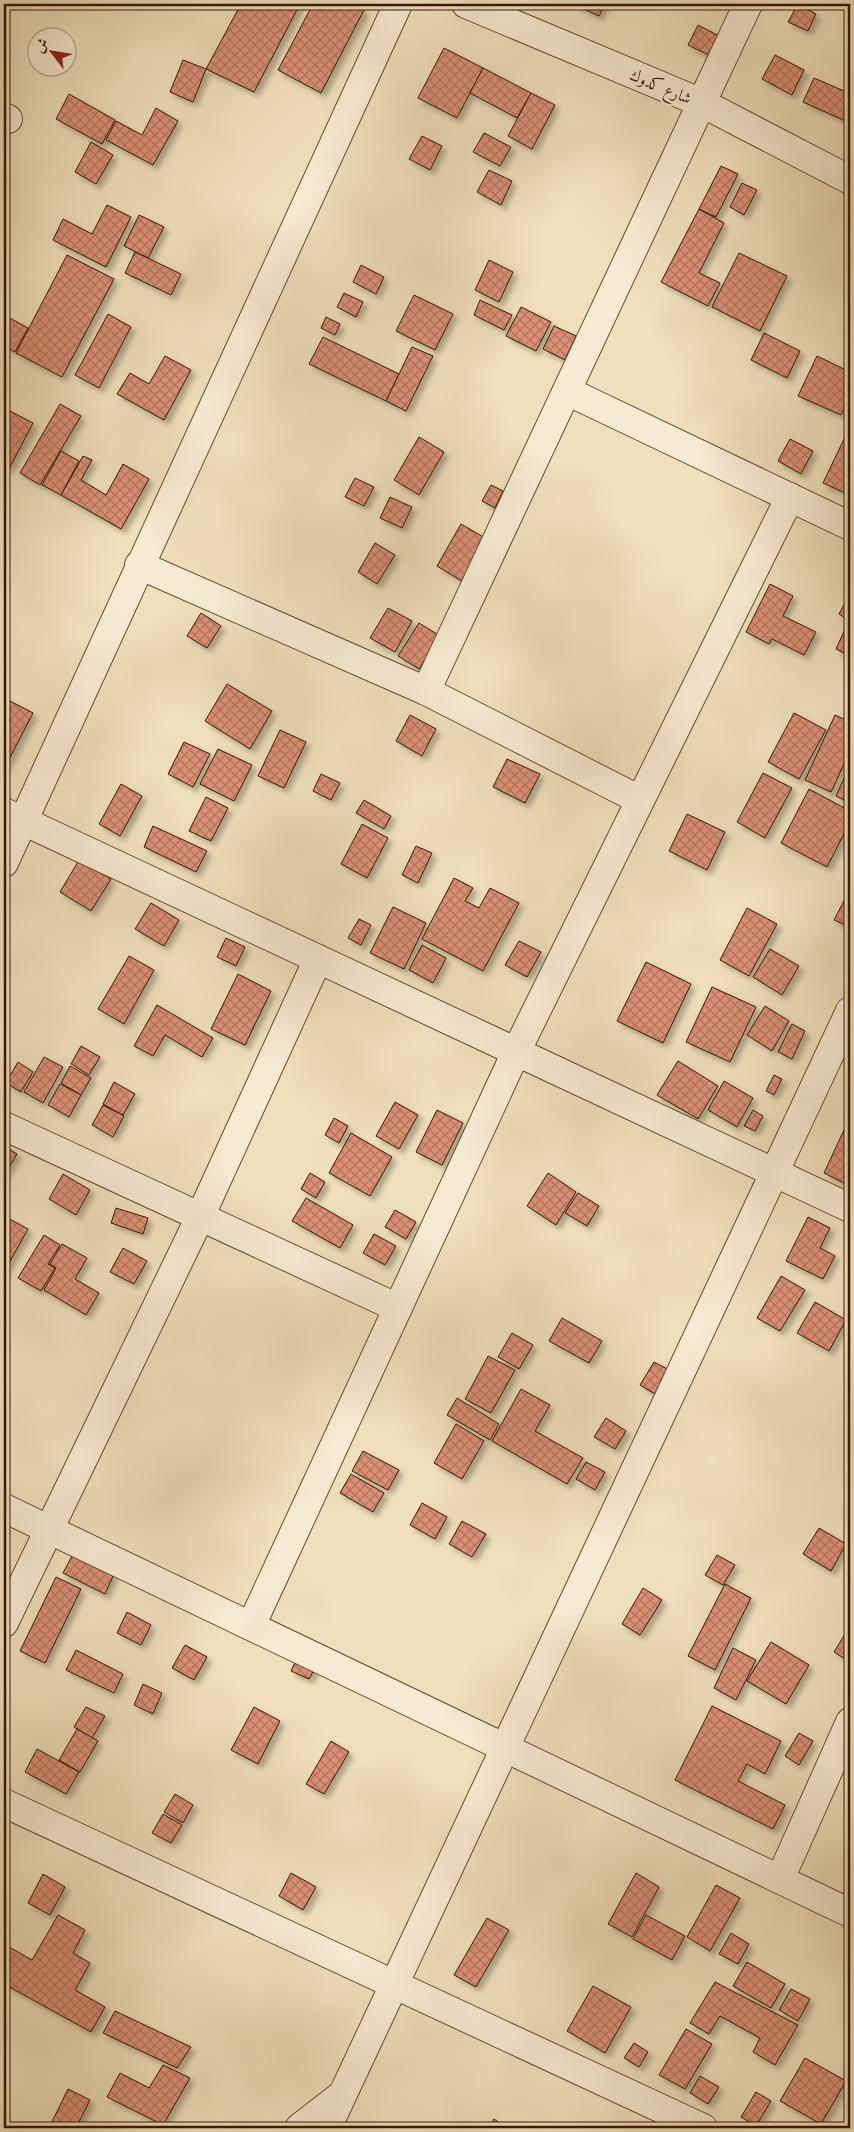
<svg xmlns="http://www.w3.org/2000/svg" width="854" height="2132" font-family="'IM FELL Double Pica',Amiri,serif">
<defs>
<pattern id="building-cross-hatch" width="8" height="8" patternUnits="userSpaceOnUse" patternTransform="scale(1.25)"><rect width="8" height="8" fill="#db9074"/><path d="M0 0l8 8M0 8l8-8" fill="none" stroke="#b2755d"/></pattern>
<filter id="shadow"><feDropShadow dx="4.5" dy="4.5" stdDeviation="2.5" flood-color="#0004"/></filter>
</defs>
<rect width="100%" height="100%" fill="#efdfba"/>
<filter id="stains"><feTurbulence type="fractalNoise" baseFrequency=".004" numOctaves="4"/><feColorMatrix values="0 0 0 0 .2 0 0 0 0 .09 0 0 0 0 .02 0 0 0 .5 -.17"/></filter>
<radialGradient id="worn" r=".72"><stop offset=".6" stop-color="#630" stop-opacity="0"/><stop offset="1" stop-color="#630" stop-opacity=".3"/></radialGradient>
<g fill="url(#building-cross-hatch)" stroke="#361604" filter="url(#shadow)">
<path d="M 241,4 L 300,4 L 254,92 L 206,69 Z"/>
<path d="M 313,4 L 353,4 L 364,10 L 321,93 L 278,70 Z"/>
<path d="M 573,4 L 605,4 L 599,16 Z"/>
<path d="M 798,4 L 816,14 L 808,31 L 788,22 Z"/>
<path d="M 698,25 L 721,37 L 711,56 L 688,45 Z"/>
<path d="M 444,48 L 483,68 L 457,118 L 418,98 Z"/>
<path d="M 775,55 L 804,70 L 792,95 L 762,79 Z"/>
<path d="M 183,60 L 206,69 L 193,102 L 170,92 Z"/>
<path d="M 483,68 L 531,93 L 517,118 L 470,93 Z"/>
<path d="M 850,76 L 850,123 L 803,102 L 814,78 L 844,91 Z"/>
<path d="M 531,93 L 555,105 L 532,149 L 508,136 Z"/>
<path d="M 69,94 L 115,120 L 102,144 L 56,119 Z"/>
<path d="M 156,108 L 178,121 L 153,165 L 106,140 L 116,121 L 142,135 Z"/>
<path d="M 484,133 L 511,147 L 500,166 L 473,152 Z"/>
<path d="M 422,136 L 442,146 L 430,170 L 409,159 Z"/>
<path d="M 91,142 L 113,155 L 96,184 L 75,172 Z"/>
<path d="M 721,166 L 738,174 L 716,217 L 699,209 Z"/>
<path d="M 489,170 L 512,181 L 501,205 L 477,192 Z"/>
<path d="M 742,183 L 757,190 L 744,215 L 730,207 Z"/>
<path d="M 107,205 L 131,217 L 106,267 L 53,240 L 63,219 L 92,234 Z"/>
<path d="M 699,209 L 724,223 L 699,273 L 720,283 L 708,306 L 661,282 Z"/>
<path d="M 139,215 L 164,227 L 148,258 L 124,246 Z"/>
<path d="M 135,252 L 181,274 L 171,295 L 125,273 Z"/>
<path d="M 739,253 L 787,276 L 760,331 L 712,307 Z"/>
<path d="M 67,255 L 114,279 L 62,377 L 16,353 Z"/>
<path d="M 489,260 L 513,272 L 499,302 L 475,290 Z"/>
<path d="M 361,265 L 384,277 L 376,294 L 353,282 Z"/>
<path d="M 344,293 L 363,302 L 356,317 L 337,307 Z"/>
<path d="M 414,295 L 453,314 L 435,350 L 396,331 Z"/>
<path d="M 480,300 L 512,315 L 504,330 L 474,315 Z"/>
<path d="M 521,307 L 551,322 L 536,351 L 506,336 Z"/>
<path d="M 108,314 L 131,327 L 99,388 L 75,375 Z"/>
<path d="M 4,315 L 28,328 L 15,352 L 4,346 Z"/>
<path d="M 326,317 L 340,324 L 335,335 L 321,328 Z"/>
<path d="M 554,326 L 576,336 L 565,360 L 543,349 Z"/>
<path d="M 764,333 L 800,351 L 787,378 L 751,360 Z"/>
<path d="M 323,337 L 399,374 L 386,401 L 309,364 Z"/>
<path d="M 412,347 L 433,356 L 406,411 L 386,401 Z"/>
<path d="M 165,356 L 191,370 L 164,420 L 117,394 L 130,373 L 149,384 Z"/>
<path d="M 817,356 L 850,372 L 850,395 L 841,415 L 798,396 Z"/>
<path d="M 60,404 L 81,416 L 40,485 L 20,473 Z"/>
<path d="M 8,410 L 33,423 L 9,469 L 4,466 L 4,417 Z"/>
<path d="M 419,437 L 444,452 L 419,495 L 394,480 Z"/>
<path d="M 790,439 L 813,451 L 801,474 L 778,461 Z"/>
<path d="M 844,439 L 850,442 L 850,481 L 845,493 L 823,483 Z"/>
<path d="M 61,451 L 79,461 L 61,495 L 42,485 Z"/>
<path d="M 83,456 L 92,460 L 81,480 L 106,495 L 123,464 L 149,479 L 121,529 L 61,495 Z"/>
<path d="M 355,478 L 374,487 L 364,506 L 345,497 Z"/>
<path d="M 491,485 L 503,491 L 495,508 L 482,501 Z"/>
<path d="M 390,497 L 412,507 L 402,528 L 380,518 Z"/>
<path d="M 461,524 L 490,541 L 465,583 L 437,566 Z"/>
<path d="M 375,543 L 395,555 L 377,584 L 358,572 Z"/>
<path d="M 770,584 L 793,596 L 783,616 L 816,632 L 804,655 L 772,639 L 769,644 L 746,632 Z"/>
<path d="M 850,593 L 850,621 L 839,614 Z"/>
<path d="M 388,608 L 412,621 L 395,652 L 370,638 Z"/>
<path d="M 201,613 L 221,626 L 207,648 L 187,636 Z"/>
<path d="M 419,623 L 440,636 L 419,669 L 398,656 Z"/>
<path d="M 846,627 L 850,629 L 850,651 L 848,655 L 836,649 Z"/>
<path d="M 227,684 L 272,711 L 250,749 L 205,721 Z"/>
<path d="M 6,699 L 33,713 L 4,769 L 4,702 Z"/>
<path d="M 794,713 L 826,730 L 799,779 L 768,762 Z"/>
<path d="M 410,715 L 436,729 L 422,756 L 396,741 Z"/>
<path d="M 835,715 L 850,722 L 850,751 L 831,792 L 805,780 Z"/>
<path d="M 280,730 L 306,742 L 284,788 L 258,776 Z"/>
<path d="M 184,742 L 210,754 L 193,787 L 168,774 Z"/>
<path d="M 218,749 L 252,765 L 234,801 L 200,784 Z"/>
<path d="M 507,759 L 540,774 L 525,803 L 493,787 Z"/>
<path d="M 763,773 L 792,788 L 765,838 L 737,822 Z"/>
<path d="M 321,774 L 340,783 L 331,800 L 313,791 Z"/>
<path d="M 845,776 L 850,778 L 850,803 L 836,796 Z"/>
<path d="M 121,784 L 142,796 L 120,836 L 99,824 Z"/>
<path d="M 809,789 L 850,811 L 850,822 L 827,867 L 781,843 Z"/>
<path d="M 206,797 L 228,808 L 211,841 L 189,831 Z"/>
<path d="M 364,800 L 391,816 L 384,829 L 356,813 Z"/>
<path d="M 687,814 L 725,832 L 707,870 L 669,851 Z"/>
<path d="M 362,824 L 388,838 L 367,878 L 341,864 Z"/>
<path d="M 153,826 L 207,851 L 196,872 L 144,847 Z"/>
<path d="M 416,846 L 432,853 L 418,883 L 402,875 Z"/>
<path d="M 79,860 L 111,879 L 91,911 L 60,892 Z"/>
<path d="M 454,878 L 473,888 L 465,901 L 479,908 L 490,888 L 519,903 L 483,971 L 422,939 Z"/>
<path d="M 847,895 L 850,896 L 850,927 L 834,920 Z"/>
<path d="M 151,903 L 179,920 L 164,946 L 135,929 Z"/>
<path d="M 393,907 L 426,923 L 404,969 L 370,953 Z"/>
<path d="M 747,908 L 777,924 L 749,976 L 720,960 Z"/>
<path d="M 359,919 L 371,925 L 361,945 L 348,938 Z"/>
<path d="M 226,938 L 245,947 L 236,966 L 217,957 Z"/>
<path d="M 519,941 L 541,952 L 527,977 L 505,965 Z"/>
<path d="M 422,945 L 446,958 L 433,983 L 409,970 Z"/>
<path d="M 770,949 L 799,966 L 782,995 L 753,977 Z"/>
<path d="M 129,956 L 154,970 L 124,1024 L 98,1009 Z"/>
<path d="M 646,962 L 691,984 L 663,1043 L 617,1021 Z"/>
<path d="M 238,974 L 271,991 L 245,1045 L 211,1029 Z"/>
<path d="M 712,987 L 756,1007 L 730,1062 L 686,1042 Z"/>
<path d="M 157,1005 L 213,1038 L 202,1057 L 165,1035 L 153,1056 L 134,1046 Z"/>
<path d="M 765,1006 L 789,1021 L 772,1051 L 747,1035 Z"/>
<path d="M 792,1024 L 805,1031 L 792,1059 L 778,1052 Z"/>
<path d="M 81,1046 L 100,1057 L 89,1075 L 71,1064 Z"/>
<path d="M 44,1057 L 63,1067 L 43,1103 L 24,1092 Z"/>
<path d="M 678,1061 L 718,1086 L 698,1119 L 657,1095 Z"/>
<path d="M 18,1062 L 33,1072 L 21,1092 L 6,1083 Z"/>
<path d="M 70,1066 L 91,1078 L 81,1095 L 61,1083 Z"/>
<path d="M 774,1075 L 782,1079 L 774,1095 L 766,1091 Z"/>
<path d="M 724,1081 L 753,1098 L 737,1127 L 708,1110 Z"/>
<path d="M 114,1082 L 135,1094 L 123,1115 L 103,1104 Z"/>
<path d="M 60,1084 L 81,1095 L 69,1117 L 48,1105 Z"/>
<path d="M 395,1102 L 418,1115 L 399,1149 L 376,1136 Z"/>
<path d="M 103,1105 L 124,1116 L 113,1137 L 92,1125 Z"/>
<path d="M 437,1110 L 463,1123 L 442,1165 L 416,1152 Z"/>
<path d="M 753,1110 L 763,1116 L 755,1131 L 744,1126 Z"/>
<path d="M 334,1118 L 348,1126 L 339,1143 L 325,1135 Z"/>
<path d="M 849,1119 L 850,1119 L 850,1186 L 824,1173 Z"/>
<path d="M 351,1133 L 392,1157 L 370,1196 L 329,1173 Z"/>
<path d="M 4,1146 L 17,1154 L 4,1176 Z"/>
<path d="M 310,1173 L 325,1182 L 316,1198 L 301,1189 Z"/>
<path d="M 548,1173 L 576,1192 L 556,1225 L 527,1206 Z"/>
<path d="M 63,1174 L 90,1190 L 76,1215 L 49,1199 Z"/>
<path d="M 578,1193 L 599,1206 L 587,1226 L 565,1213 Z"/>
<path d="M 306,1198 L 353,1225 L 340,1248 L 292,1221 Z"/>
<path d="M 116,1208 L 148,1218 L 143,1234 L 111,1223 Z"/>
<path d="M 395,1210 L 416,1222 L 406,1239 L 385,1227 Z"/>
<path d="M 4,1216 L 28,1229 L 4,1272 Z"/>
<path d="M 808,1217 L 830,1228 L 820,1248 L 835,1256 L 823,1279 L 786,1261 Z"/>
<path d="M 374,1234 L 396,1246 L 385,1265 L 363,1253 Z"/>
<path d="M 44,1235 L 60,1245 L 48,1264 L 55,1268 L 41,1291 L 18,1278 Z"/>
<path d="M 62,1244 L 87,1258 L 75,1279 L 99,1293 L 86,1315 L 44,1290 L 56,1268 L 50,1264 Z"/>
<path d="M 123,1248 L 147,1261 L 134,1284 L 110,1272 Z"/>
<path d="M 781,1276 L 805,1290 L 780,1331 L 757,1318 Z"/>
<path d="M 815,1302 L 846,1320 L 829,1351 L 797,1333 Z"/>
<path d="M 562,1318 L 602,1341 L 589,1363 L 549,1341 Z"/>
<path d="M 512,1333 L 533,1345 L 519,1369 L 498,1357 Z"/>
<path d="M 488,1356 L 515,1370 L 491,1413 L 465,1399 Z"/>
<path d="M 654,1362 L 669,1370 L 655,1394 L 640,1385 Z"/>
<path d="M 521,1389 L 550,1405 L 535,1431 L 583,1458 L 567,1484 L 492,1441 Z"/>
<path d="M 457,1398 L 499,1424 L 490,1440 L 447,1415 Z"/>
<path d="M 606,1418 L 626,1431 L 615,1449 L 594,1437 Z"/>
<path d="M 456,1424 L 484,1441 L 462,1479 L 434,1463 Z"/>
<path d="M 363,1451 L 399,1470 L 388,1490 L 352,1471 Z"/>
<path d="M 586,1462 L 605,1472 L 595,1490 L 576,1479 Z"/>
<path d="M 351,1474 L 384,1493 L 373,1512 L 340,1493 Z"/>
<path d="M 422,1503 L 447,1517 L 435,1539 L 410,1525 Z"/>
<path d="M 462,1521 L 486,1534 L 472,1557 L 449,1544 Z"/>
<path d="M 819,1528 L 846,1544 L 831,1571 L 803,1554 Z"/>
<path d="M 73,1554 L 114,1574 L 105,1594 L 63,1573 Z"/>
<path d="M 717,1555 L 735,1565 L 723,1585 L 705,1575 Z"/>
<path d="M 56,1577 L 81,1589 L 45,1663 L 20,1651 Z"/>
<path d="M 725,1584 L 751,1598 L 715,1670 L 688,1656 Z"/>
<path d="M 643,1588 L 662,1600 L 640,1635 L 622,1624 Z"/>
<path d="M 127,1612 L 151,1625 L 141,1645 L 117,1633 Z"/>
<path d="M 845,1634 L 850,1638 L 850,1662 L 834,1652 Z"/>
<path d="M 771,1642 L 809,1665 L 786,1704 L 747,1681 Z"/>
<path d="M 185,1645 L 207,1657 L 194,1680 L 172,1668 Z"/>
<path d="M 733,1648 L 756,1660 L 736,1700 L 714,1688 Z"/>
<path d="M 76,1650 L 123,1674 L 114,1693 L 66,1670 Z"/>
<path d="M 296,1660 L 315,1668 L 309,1679 L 291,1671 Z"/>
<path d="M 143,1684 L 162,1693 L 153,1714 L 134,1705 Z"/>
<path d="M 712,1706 L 781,1741 L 765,1774 L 747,1764 L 738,1781 L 785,1805 L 773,1829 L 675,1780 Z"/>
<path d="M 86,1707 L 105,1716 L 92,1738 L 74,1727 Z"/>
<path d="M 254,1707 L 280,1721 L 258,1764 L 231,1750 Z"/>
<path d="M 77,1729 L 98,1741 L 80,1772 L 59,1760 Z"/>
<path d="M 799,1733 L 813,1741 L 799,1765 L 785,1756 Z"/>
<path d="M 331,1741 L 349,1752 L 324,1794 L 306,1784 Z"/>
<path d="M 37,1749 L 79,1772 L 66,1794 L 25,1772 Z"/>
<path d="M 175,1794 L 193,1805 L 183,1823 L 164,1812 Z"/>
<path d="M 163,1814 L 182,1825 L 171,1843 L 152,1833 Z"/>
<path d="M 291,1873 L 316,1887 L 303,1910 L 279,1896 Z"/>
<path d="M 636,1873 L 659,1887 L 632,1937 L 608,1924 Z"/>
<path d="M 43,1874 L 65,1887 L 50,1915 L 28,1903 Z"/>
<path d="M 716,1885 L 740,1898 L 710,1951 L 687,1937 Z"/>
<path d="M 58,1915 L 85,1930 L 73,1953 L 90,1963 L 75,1990 L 105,2007 L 91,2032 L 4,1984 L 4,1956 L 9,1947 L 32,1960 Z"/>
<path d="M 646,1915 L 685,1936 L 672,1960 L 633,1939 Z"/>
<path d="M 487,1918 L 509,1930 L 476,1987 L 454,1975 Z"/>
<path d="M 731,1933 L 749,1944 L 738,1964 L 719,1954 Z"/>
<path d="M 747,1962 L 785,1984 L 771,2008 L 733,1986 Z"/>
<path d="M 715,1982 L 798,2025 L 775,2065 L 753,2052 L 760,2038 L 720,2016 L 709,2034 L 690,2023 Z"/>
<path d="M 593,1986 L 631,2007 L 605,2053 L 567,2031 Z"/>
<path d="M 791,1989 L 810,1999 L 798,2021 L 779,2010 Z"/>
<path d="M 115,2011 L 191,2047 L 177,2068 L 103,2033 Z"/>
<path d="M 686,2029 L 712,2044 L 685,2089 L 659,2075 Z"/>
<path d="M 634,2043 L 648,2052 L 639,2067 L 624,2058 Z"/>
<path d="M 805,2058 L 846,2081 L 821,2124 L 780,2101 Z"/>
<path d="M 163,2065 L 190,2078 L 163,2125 L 107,2097 L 120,2073 L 149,2088 Z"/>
<path d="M 700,2076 L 719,2087 L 708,2104 L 690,2093 Z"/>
<path d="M 68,2089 L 90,2100 L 76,2128 L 49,2128 Z"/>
<path d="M 756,2092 L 771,2101 L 756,2126 L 741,2117 Z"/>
<path d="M 494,2119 L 507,2128 L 489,2128 Z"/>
</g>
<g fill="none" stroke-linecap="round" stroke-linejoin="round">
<g stroke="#644832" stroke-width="30">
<g id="minor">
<path d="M 4,117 L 8,119"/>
<path d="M 567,391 L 850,526"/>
<path d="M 139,565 L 426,691 L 640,800"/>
<path d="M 426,691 L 748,4"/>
<path d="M 4,812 L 850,1208"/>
<path d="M 4,863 L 398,4"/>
<path d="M 4,1126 L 398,1308"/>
<path d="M 4,1508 L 850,1913"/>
<path d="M 4,1623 L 200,1217 L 318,959"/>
<path d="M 251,1626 L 516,1052 L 790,497"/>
<path d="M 4,1803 L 703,2128"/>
<path d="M 780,1879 L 850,1722"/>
<path d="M 299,2128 L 339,2097"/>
<path d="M 327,2128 L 850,1011"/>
</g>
</g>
<g stroke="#644832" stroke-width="30">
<path id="tertiary" d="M 466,4 L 702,103 L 850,180"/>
</g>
<use href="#minor" stroke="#f5ead2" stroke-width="28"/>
<use href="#tertiary" stroke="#f5ead2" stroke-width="28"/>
</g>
<g text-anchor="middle" stroke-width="5" stroke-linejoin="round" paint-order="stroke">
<g font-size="16" fill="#361604" stroke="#f5ead2">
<text transform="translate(661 86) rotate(23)" y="6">شارع كدوك</text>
</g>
</g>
<rect width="854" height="2132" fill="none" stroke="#efdfba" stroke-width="20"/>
<rect x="5" y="5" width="844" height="2122" fill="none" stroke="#361604" stroke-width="2.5"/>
<rect x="10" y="10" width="834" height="2112" fill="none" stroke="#361604"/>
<g transform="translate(52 52) rotate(301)"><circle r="24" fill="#f5ead2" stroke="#a99580"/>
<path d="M0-4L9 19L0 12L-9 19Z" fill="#8f2418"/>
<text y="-8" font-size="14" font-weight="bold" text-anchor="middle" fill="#361604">ش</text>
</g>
<rect width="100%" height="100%" filter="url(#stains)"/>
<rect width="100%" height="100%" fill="url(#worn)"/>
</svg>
